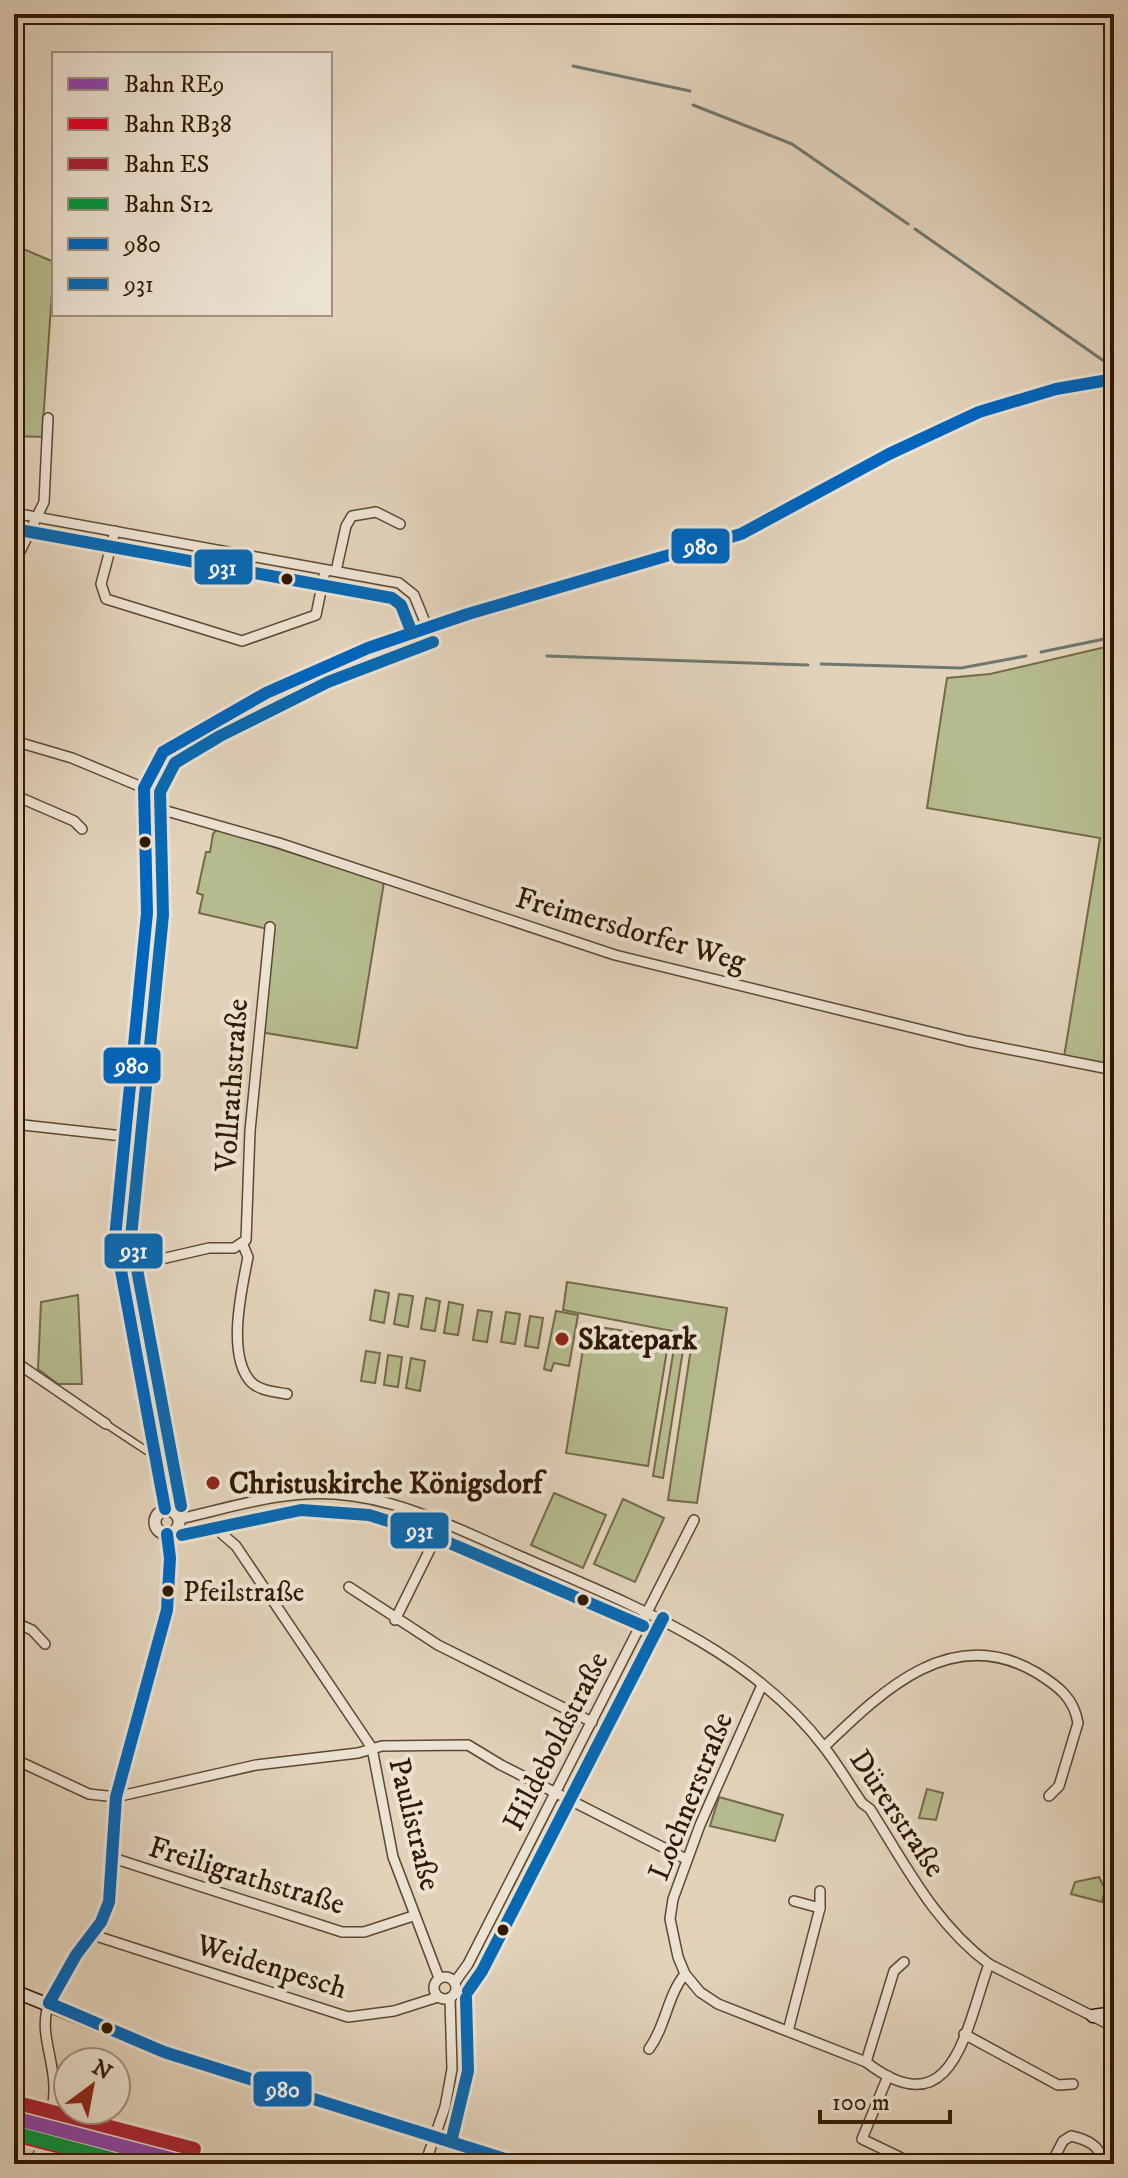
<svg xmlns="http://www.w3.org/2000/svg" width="1128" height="2178" font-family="'IM FELL DW Pica',serif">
<rect width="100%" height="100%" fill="#e2d2ba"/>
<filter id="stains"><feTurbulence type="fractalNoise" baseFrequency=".0025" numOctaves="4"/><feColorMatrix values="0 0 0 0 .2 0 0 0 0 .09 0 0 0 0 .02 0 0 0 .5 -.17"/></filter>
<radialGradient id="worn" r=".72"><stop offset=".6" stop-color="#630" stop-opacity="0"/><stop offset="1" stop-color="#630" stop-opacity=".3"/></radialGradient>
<g fill="#b5bb8e" stroke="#746a48" stroke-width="2">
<path d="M 14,245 L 54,262 L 42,437 L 14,436 Z"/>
<path d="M 1114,645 L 1114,1067 L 1064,1057 L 1100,838 L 927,808 L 947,678 L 990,674 Z"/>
<path d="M 217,829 L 384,882 L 357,1048 L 266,1033 L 262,1027 L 272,930 L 199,913 L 203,895 L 197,893 L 206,852 L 210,852 L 213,834 Z"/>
<path d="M 567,1282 L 727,1308 L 697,1503 L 668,1500 L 693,1335 L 563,1310 Z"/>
<path d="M 375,1290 L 389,1293 L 384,1323 L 370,1320 Z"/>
<path d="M 399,1294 L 413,1296 L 408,1327 L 394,1324 Z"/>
<path d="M 78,1295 L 82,1384 L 58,1384 L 38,1369 L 41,1302 Z"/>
<path d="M 426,1298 L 440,1301 L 435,1331 L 421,1329 Z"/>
<path d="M 449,1302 L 463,1305 L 458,1335 L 444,1333 Z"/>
<path d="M 478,1310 L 492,1312 L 487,1342 L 473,1340 Z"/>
<path d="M 556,1311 L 578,1315 L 569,1366 L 554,1363 L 551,1371 L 544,1369 Z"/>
<path d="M 506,1312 L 520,1314 L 515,1344 L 501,1342 Z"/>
<path d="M 530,1316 L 543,1318 L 538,1348 L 525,1346 Z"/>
<path d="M 587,1325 L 669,1338 L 648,1466 L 566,1453 Z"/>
<path d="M 674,1348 L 683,1350 L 663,1478 L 653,1476 Z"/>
<path d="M 366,1351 L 380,1353 L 375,1383 L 361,1381 Z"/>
<path d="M 388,1355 L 402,1357 L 398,1387 L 384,1385 Z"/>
<path d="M 411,1358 L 425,1361 L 420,1391 L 406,1388 Z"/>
<path d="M 554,1493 L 606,1515 L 583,1568 L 531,1545 Z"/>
<path d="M 623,1499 L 664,1518 L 635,1582 L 594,1564 Z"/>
<path d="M 927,1789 L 943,1793 L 936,1820 L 919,1818 Z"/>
<path d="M 719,1797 L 783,1815 L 775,1841 L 710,1826 Z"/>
<path d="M 1099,1877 L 1105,1889 L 1102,1902 L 1071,1894 L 1075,1882 Z"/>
</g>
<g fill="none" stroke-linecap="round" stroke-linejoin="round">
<g stroke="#6e776f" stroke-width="3">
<path d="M 573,66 L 690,91"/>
<path d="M 693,105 L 792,144 L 908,224"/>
<path d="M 915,229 L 1111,366"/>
<path d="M 1041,652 L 1114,637"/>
<path d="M 547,656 L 808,665"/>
<path d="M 821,664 L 961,668 L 1026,656"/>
</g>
<g stroke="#5e4730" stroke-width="9">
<path id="pedestrian" d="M 106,1424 L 147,1451 L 154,1452"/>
</g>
<g stroke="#5e4730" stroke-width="12">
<g id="minor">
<path d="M 14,513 L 399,583 L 414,595 L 427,627"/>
<path d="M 115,531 L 101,584 L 106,599 L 242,641 L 316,615 L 325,571"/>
<path d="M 14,564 L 44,502 L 48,418"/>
<path d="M 336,571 L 346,526 L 352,516 L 376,512 L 400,524"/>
<path d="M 14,741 L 72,758 L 144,788"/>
<path d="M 14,795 L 74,821 L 82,829"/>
<path d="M 142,804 L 279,843 L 615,955 L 967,1041 L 1114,1070"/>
<path d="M 14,1124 L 123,1136"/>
<path d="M 243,1245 L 248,1257 C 242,1288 226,1355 251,1382 C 260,1391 276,1392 287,1394"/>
<path d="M 118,1269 L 209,1248 L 234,1248 L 246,1240 L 250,1131 L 270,927"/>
<path d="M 14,1361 L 106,1424"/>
<path d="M 179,1519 C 229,1508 283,1490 335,1494 C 398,1498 456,1528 513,1553 C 624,1602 747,1646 824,1747 C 838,1765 849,1784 862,1803 L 870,1809 C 905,1864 934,1923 989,1964 L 1114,2027"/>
<path d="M 221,1533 L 236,1546 L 372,1748 L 393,1857 L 439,1978"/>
<path d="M 349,1587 L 438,1645 L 592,1722"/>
<path d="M 395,1620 L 443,1523"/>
<path d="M 14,1622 L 32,1630 L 45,1644"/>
<path d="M 762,1685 L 700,1825 L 673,1899 L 670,1919 L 678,1957 L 685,1974 L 700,1992 L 718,2004 L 866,2062 C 954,2130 966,2027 989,1964"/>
<path d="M 824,1747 C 882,1691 952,1622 1037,1673 C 1058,1686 1074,1698 1078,1723 L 1059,1786 L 1049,1796"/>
<path d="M 14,1759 L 89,1794 L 116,1797 L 256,1765 L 358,1753 L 382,1746 L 468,1745 L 501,1765 L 686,1859"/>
<path d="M 113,1858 L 342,1932 L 364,1932 L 413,1916"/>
<path d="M 794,1901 L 820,1908"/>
<path d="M 93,1935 L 348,2017 L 394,2011 L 438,1997"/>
<circle cx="445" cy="1988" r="11"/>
<path d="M 455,1982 L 468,1964 L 694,1520"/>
<path d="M 788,2031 L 820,1908 L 820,1891"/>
<path d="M 964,2034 L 1058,2085 L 1073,2084"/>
<path d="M 649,2049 C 666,2026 667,1996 685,1974"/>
<path d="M 866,2062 L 894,1971 L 904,1962"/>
<path d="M 888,2076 L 862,2139 L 914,2164"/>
<path d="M 35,2164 C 43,2141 54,2115 54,2090 C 55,2060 38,2032 49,2003"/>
<path d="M 425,2164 L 445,2107 L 452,2069 L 450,1998"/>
<path d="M 1051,2164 L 1063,2141 L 1071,2136 C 1086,2139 1104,2147 1101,2164"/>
</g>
</g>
<g stroke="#5e4730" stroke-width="14">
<g id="tertiary">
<path d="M 165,1509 L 115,1238 L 147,913 L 144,788 L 163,752 L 266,693 L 368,648 L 468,614 L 741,534 L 889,454 L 979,412 L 1056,389 L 1114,379"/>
<circle cx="167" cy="1522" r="12"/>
<path d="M 49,2003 L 76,1955 L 101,1922 L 109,1902 L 116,1797 L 167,1610 L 170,1558 L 167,1534"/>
</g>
</g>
<g stroke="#321902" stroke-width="15">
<g id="secondary">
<path d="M 14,1991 L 164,2052 L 521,2164"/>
<path d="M 1093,2016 L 1114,2013"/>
</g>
</g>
<use href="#pedestrian" stroke="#ece2d2" stroke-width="6"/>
<use href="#minor" stroke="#ece2d2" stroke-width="9"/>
<use href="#tertiary" stroke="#ece2d2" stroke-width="11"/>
<use href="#secondary" stroke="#ece2d2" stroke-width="12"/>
<g stroke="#ece2d2" stroke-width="18">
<g id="bus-1">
<path d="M 165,1509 L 115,1238 L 147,913 L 144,788 L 163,752 L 266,693 L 368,648 L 468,614 L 741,534 L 889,454 L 979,412 L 1056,389 L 1114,379"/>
<path d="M 49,2003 L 164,2052 L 521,2164"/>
<path d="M 49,2003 L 76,1955 L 101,1922 L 109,1902 L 116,1797 L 167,1610 L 170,1558 L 167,1534"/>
</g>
</g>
<g stroke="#ece2d2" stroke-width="18">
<g id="bus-2">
<path d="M 14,529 L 392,598 L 401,605 L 412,633"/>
<path d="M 181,1506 L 131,1237 L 163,915 L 160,792 L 175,763 L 220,736 L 328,682 L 433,642"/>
<path d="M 182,1535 L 301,1510 L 369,1515 L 424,1532 L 643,1626"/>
<path d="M 468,1991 L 482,1971 L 663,1618"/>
<path d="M 451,2142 L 468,2071 L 466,1998"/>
</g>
</g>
<use href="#bus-1" stroke="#0065bd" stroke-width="12"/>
<use href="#bus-2" stroke="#0869b3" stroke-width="12"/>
<g stroke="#ece2d2" stroke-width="20">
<path id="rail-1" d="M 14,2118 L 190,2164"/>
</g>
<g stroke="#ece2d2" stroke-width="20">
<path id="rail-2" d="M 14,2135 L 127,2164"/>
</g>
<g stroke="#ece2d2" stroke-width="20">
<path id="rail-3" d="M 18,2103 L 194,2149"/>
</g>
<g stroke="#ece2d2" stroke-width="20">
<path id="rail-4" d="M 14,2133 L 130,2164"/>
</g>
<use href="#rail-1" stroke="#8e44ad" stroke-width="14"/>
<use href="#rail-2" stroke="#e4002b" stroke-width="14"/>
<use href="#rail-3" stroke="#aa2135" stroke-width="14"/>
<use href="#rail-4" stroke="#009640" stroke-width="14"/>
</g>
<g fill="#321902" stroke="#ece2d2" stroke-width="3">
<circle cx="287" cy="579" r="7"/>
<circle cx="145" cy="842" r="7"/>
<circle cx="168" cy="1591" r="7"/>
<circle cx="583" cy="1600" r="7"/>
<circle cx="503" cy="1930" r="7"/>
<circle cx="107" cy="2028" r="7"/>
</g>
<g fill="#8f2418" stroke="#ece2d2" stroke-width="3">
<circle cx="562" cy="1339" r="8"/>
<circle cx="213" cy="1483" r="8"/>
</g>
<g text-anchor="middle" stroke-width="8" stroke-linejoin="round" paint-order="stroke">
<g font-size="28" fill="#321902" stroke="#ece2d2" text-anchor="start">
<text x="183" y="1601">Pfeilstraße</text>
</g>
<g font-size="30" fill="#321902" stroke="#ece2d2">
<text transform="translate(631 929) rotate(16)" y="10">Freimersdorfer Weg</text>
<text transform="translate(231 1085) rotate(-86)" y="10">Vollrathstraße</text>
<text transform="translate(555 1741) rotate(-63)" y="10">Hildeboldstraße</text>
<text transform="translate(690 1796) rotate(-68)" y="10">Lochnerstraße</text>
<text transform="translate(898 1813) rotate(56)" y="10">Dürerstraße</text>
<text transform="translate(415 1824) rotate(76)" y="10">Paulistraße</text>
<text transform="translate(247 1875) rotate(17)" y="10">Freiligrathstraße</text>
<text transform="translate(272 1966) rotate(17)" y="10">Weidenpesch</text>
</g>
<g font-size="30" font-weight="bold" fill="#321902" stroke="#ece2d2" text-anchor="start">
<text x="578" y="1349">Skatepark</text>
<text x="229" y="1493">Christuskirche Königsdorf</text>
</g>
</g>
<g stroke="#ece2d2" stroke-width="3">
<rect x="670" y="527" width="61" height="38" rx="8" fill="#0065bd"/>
<rect x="193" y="548" width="61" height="38" rx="8" fill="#0869b3"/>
<rect x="102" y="1046" width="60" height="39" rx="8" fill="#0065bd"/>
<rect x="103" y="1232" width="61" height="38" rx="8" fill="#0869b3"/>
<rect x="389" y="1511" width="61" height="39" rx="8" fill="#0869b3"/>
<rect x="252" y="2070" width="61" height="38" rx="8" fill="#0065bd"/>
</g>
<g font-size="22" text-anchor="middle" font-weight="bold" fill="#fff">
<text x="701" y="554">980</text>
<text x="223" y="575">931</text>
<text x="132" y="1073">980</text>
<text x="134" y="1258">931</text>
<text x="420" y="1538">931</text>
<text x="283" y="2097">980</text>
</g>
<rect width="1128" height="2178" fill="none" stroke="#e2d2ba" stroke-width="48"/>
<rect x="16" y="16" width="1096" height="2146" fill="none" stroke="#321902" stroke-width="4"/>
<rect x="24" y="24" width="1080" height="2130" fill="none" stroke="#321902" stroke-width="2"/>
<rect x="52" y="52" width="280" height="264" fill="#ece2d2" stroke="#a2927f" stroke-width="2"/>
<rect x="68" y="78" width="40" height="12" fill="#8e44ad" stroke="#a2927f" stroke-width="2"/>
<text x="124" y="92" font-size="24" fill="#321902">Bahn RE9</text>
<rect x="68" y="118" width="40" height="12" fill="#e4002b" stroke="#a2927f" stroke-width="2"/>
<text x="124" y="132" font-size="24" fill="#321902">Bahn RB38</text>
<rect x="68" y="158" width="40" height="12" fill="#aa2135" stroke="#a2927f" stroke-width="2"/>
<text x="124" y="172" font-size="24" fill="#321902">Bahn ES</text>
<rect x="68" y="198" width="40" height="12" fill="#009640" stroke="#a2927f" stroke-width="2"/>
<text x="124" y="212" font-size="24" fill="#321902">Bahn S12</text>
<rect x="68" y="238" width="40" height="12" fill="#0065bd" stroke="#a2927f" stroke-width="2"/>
<text x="124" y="252" font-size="24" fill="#321902">980</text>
<rect x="68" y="278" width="40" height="12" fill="#0869b3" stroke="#a2927f" stroke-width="2"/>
<text x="124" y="292" font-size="24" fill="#321902">931</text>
<g transform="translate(92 2086) rotate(32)"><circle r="38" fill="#ece2d2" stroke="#a2927f" stroke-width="2"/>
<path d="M0-6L14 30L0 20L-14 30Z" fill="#8f2418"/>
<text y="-12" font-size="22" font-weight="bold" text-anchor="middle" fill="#321902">N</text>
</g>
<path d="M820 2110v12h130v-12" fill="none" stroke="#321902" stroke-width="4"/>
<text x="832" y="2110" font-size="24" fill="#321902" stroke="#ece2d2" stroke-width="6" paint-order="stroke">100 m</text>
<rect width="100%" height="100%" filter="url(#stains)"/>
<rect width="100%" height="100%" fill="url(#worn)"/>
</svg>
